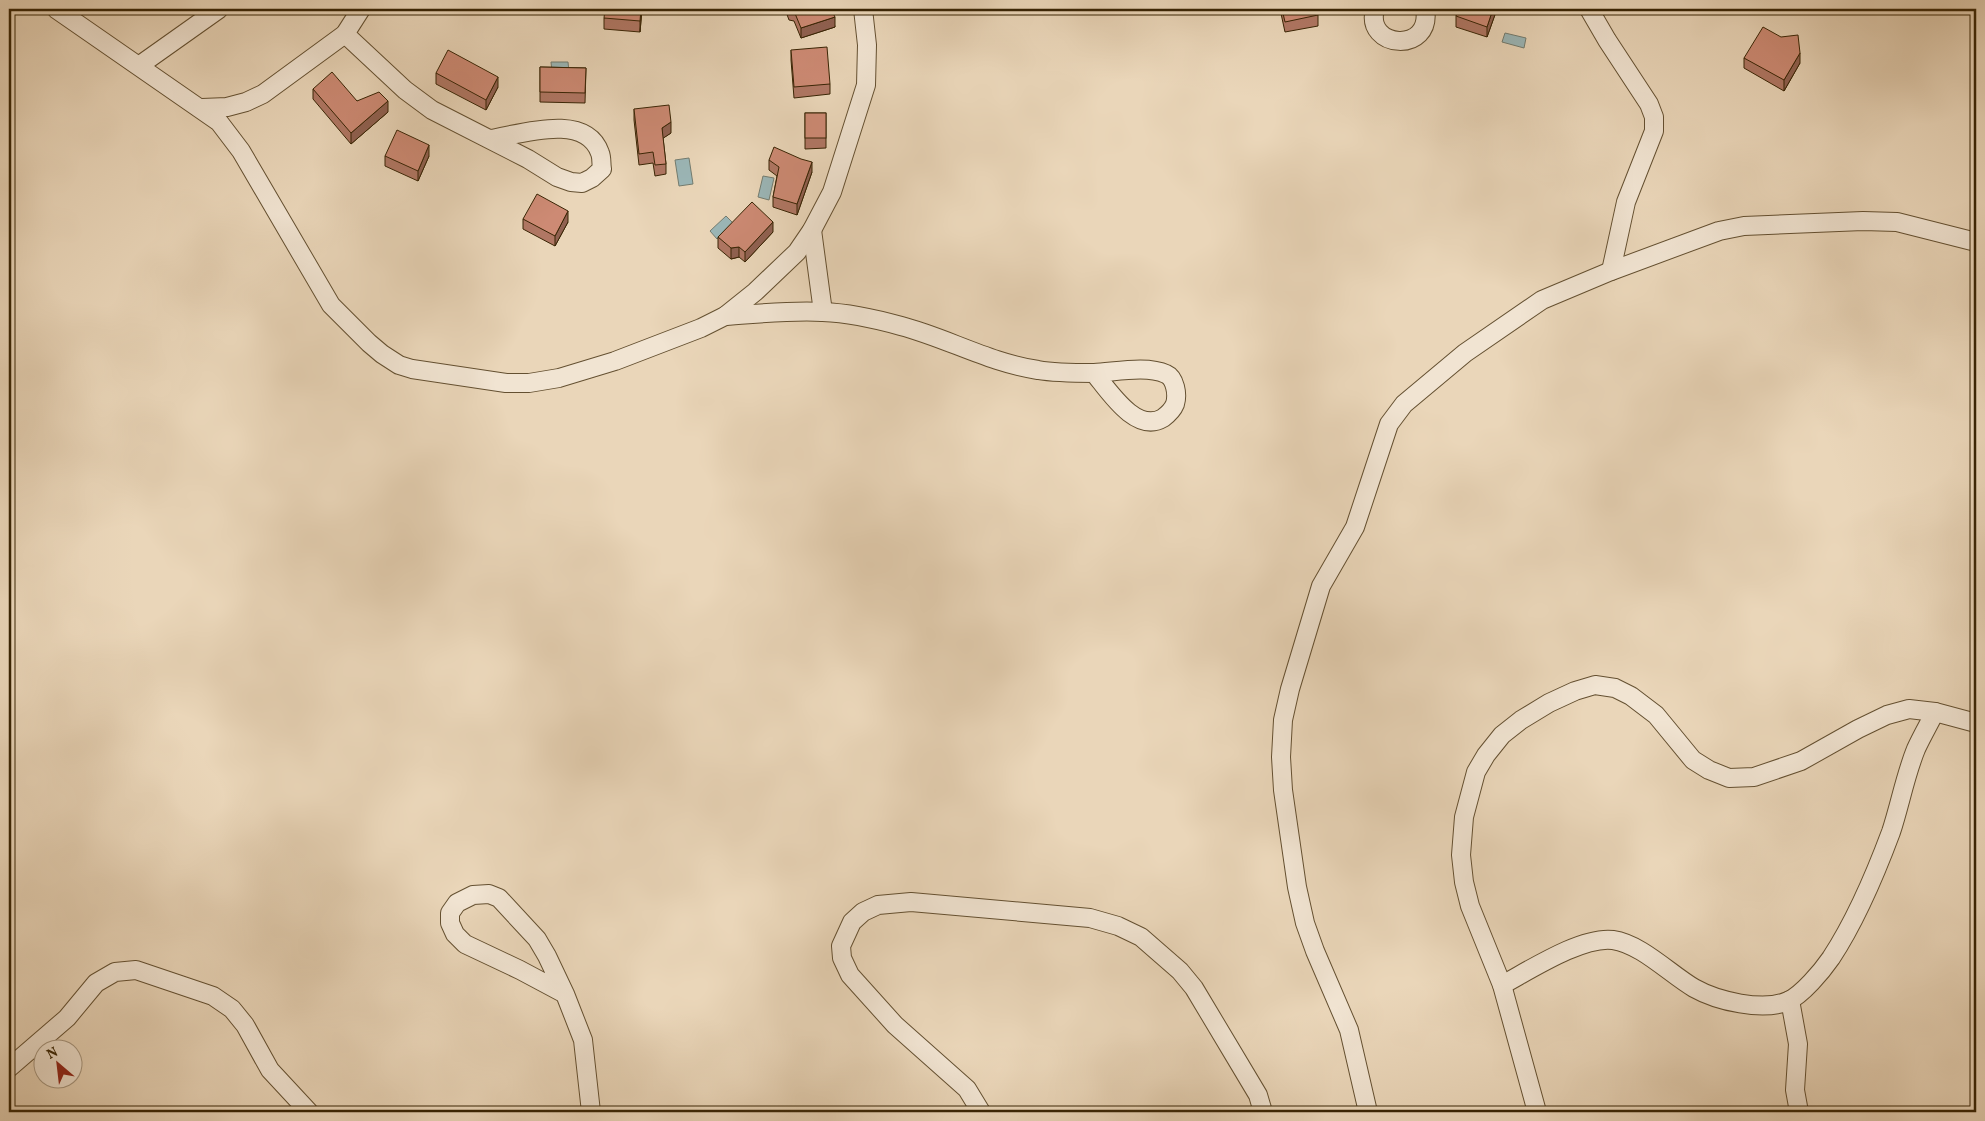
<svg xmlns="http://www.w3.org/2000/svg" width="1985" height="1121" font-family="Vollkorn,serif">
<rect width="100%" height="100%" fill="#ead6b9"/>
<filter id="stains"><feTurbulence type="fractalNoise" baseFrequency=".004" numOctaves="4"/><feColorMatrix values="0 0 0 0 .2 0 0 0 0 .09 0 0 0 0 .02 0 0 0 .5 -.17"/></filter>
<radialGradient id="worn" r=".72"><stop offset=".6" stop-color="#630" stop-opacity="0"/><stop offset="1" stop-color="#630" stop-opacity=".3"/></radialGradient>
<g fill="#9bb7b8" stroke="#737c70">
<path d="M 1505,33 L 1526,38 L 1524,48 L 1502,42 Z"/>
<path d="M 551,62 L 568,62 L 569,72 L 552,72 Z"/>
<path d="M 689,158 L 693,184 L 679,186 L 675,160 Z"/>
<path d="M 763,176 L 774,178 L 769,200 L 758,197 Z"/>
<path d="M 726,216 L 734,224 L 717,239 L 710,231 Z"/>
</g>
<g fill="none" stroke-linecap="round" stroke-linejoin="round">
<g stroke="#645031" stroke-width="20">
<g id="minor">
<path d="M 56,9 L 219,122 L 241,151 L 331,305 L 369,343 L 382,354 L 399,365 L 412,369 L 506,383 L 529,383 L 559,378 L 615,361 L 701,328 L 725,316 L 755,292 L 797,252 L 812,230 L 832,192 L 866,85 L 867,45 L 863,9"/>
<path d="M 1375,9 C 1364,49 1433,54 1425,9"/>
<path d="M 1589,9 L 1607,40 L 1649,104 L 1654,117 L 1654,131 L 1626,202 L 1611,271"/>
<path d="M 345,34 L 405,90 L 432,110 L 528,159 L 557,177 L 571,182 L 582,183 L 592,178 L 602,169 C 601,164 602,158 600,153 C 586,112 521,134 491,139"/>
<path d="M 140,65 L 219,9"/>
<path d="M 202,108 L 227,107 L 246,102 L 263,94 L 345,34 L 361,9"/>
<path d="M 812,230 L 823,312"/>
<path d="M 725,316 C 757,314 790,310 823,312 C 849,313 876,319 901,326 C 947,338 990,363 1038,370 C 1055,373 1076,373 1094,373 C 1115,372 1147,365 1166,374 C 1175,378 1178,394 1175,404 C 1173,409 1167,415 1163,418 C 1136,434 1109,391 1094,373"/>
<path d="M 1502,985 C 1530,970 1582,936 1613,940 C 1641,944 1670,974 1694,988 C 1717,1001 1763,1012 1788,1001 C 1802,995 1822,971 1831,958 C 1856,920 1875,875 1891,832 C 1900,805 1905,776 1916,749 C 1922,736 1929,724 1935,712"/>
<path d="M 565,994 L 520,970 L 465,944 L 455,934 L 450,923 L 450,913 L 457,903 L 473,895 L 489,894 L 499,898 L 537,939 L 547,956 L 565,994 L 583,1040 L 591,1112"/>
<path d="M 1790,1000 L 1798,1044 L 1795,1090 L 1799,1112"/>
<path d="M 9,1068 L 67,1018 L 96,983 L 115,972 L 136,970 L 213,996 L 232,1009 L 245,1025 L 270,1070 L 309,1112"/>
<path d="M 981,1112 L 967,1089 L 895,1025 L 850,975 L 842,958 L 841,946 L 852,922 L 863,912 L 878,905 L 911,902 L 1090,918 L 1118,926 L 1141,937 L 1180,971 L 1194,988 L 1258,1095 L 1263,1112"/>
<path d="M 1368,1112 L 1349,1030 L 1315,951 L 1305,923 L 1297,887 L 1283,790 L 1281,757 L 1283,720 L 1290,689 L 1321,586 L 1355,527 L 1389,424 L 1404,404 L 1465,353 L 1542,300 L 1611,271 L 1719,231 L 1744,226 L 1863,221 L 1897,222 L 1976,242"/>
<path d="M 1537,1112 L 1502,985 L 1470,906 L 1464,882 L 1461,855 L 1464,817 L 1476,772 L 1486,755 L 1502,735 L 1521,720 L 1549,703 L 1575,691 L 1595,685 L 1615,688 L 1631,696 L 1656,715 L 1693,760 L 1709,770 L 1729,778 L 1754,777 L 1801,761 L 1858,729 L 1887,715 L 1909,709 L 1935,712 L 1976,723"/>
</g>
</g>
<use href="#minor" stroke="#f1e4d2" stroke-width="18"/>
</g>
<g fill="#b07764" stroke="#382404">
<path d="M 642,9 L 640,32 L 604,29 L 604,18 Z"/>
<path d="M 785,9 L 831,9 L 835,27 L 801,38 L 794,21 L 789,20 Z"/>
<path d="M 1280,9 L 1317,9 L 1318,15 L 1318,26 L 1285,32 Z"/>
<path d="M 1459,9 L 1497,9 L 1487,37 L 1456,27 L 1456,16 Z"/>
<path d="M 791,50 L 830,84 L 830,94 L 794,98 L 791,60 Z"/>
<path d="M 1744,58 L 1800,63 L 1784,91 L 1744,68 Z"/>
<path d="M 540,67 L 586,68 L 585,103 L 540,102 Z"/>
<path d="M 436,73 L 498,87 L 486,110 L 436,84 Z"/>
<path d="M 313,89 L 357,101 L 388,112 L 351,144 L 313,99 Z"/>
<path d="M 634,109 L 671,133 L 663,138 L 666,164 L 666,174 L 655,176 L 653,163 L 639,165 L 634,120 Z"/>
<path d="M 805,113 L 826,113 L 826,148 L 805,149 Z"/>
<path d="M 385,156 L 429,156 L 418,181 L 385,166 Z"/>
<path d="M 769,160 L 812,172 L 797,215 L 773,207 L 773,197 L 777,176 L 769,170 Z"/>
<path d="M 523,219 L 568,222 L 555,246 L 523,229 Z"/>
<path d="M 773,232 L 745,262 L 739,257 L 731,259 L 718,248 L 718,237 Z"/>
</g>
<g fill="#906151" stroke="#382404">
<path d="M 641,9 L 642,9 L 640,32 L 640,21 Z"/>
<path d="M 1493,9 L 1497,9 L 1487,37 L 1487,27 Z"/>
<path d="M 835,17 L 835,27 L 801,38 L 801,28 Z"/>
<path d="M 1800,53 L 1800,63 L 1784,91 L 1784,80 Z"/>
<path d="M 498,77 L 498,87 L 486,110 L 486,100 Z"/>
<path d="M 388,101 L 388,112 L 351,144 L 351,133 Z"/>
<path d="M 671,122 L 671,133 L 662,139 L 662,128 Z"/>
<path d="M 429,145 L 429,156 L 418,181 L 418,171 Z"/>
<path d="M 812,162 L 812,172 L 797,215 L 797,204 Z"/>
<path d="M 568,211 L 568,222 L 555,246 L 555,236 Z"/>
<path d="M 773,222 L 773,232 L 745,262 L 745,252 Z"/>
<path d="M 739,247 L 739,257 L 731,259 L 731,248 Z"/>
</g>
<g fill="#cd8a74" stroke="#382404">
<path d="M 605,9 L 641,9 L 640,21 L 604,18 Z"/>
<path d="M 788,9 L 831,9 L 835,17 L 801,28 L 794,11 L 789,10 Z"/>
<path d="M 1282,9 L 1317,9 L 1318,15 L 1285,22 Z"/>
<path d="M 1459,9 L 1493,9 L 1487,27 L 1456,16 Z"/>
<path d="M 1763,27 L 1781,37 L 1798,35 L 1800,53 L 1784,80 L 1744,58 Z"/>
<path d="M 827,47 L 830,84 L 794,87 L 791,50 Z"/>
<path d="M 448,50 L 498,77 L 486,100 L 436,73 Z"/>
<path d="M 540,67 L 586,68 L 585,93 L 540,92 Z"/>
<path d="M 332,72 L 357,101 L 379,92 L 388,101 L 351,133 L 313,89 Z"/>
<path d="M 669,105 L 671,122 L 662,128 L 666,164 L 655,165 L 653,152 L 639,154 L 634,109 Z"/>
<rect x="805" y="113" width="21" height="25"/>
<path d="M 397,130 L 429,145 L 418,171 L 385,156 Z"/>
<path d="M 774,147 L 801,159 L 812,162 L 797,204 L 773,197 L 779,167 L 769,160 Z"/>
<path d="M 537,194 L 568,211 L 555,236 L 523,219 Z"/>
<path d="M 752,202 L 773,222 L 745,252 L 739,247 L 731,248 L 718,237 Z"/>
</g>
<rect width="1985" height="1121" fill="none" stroke="#ead6b9" stroke-width="30"/>
<rect x="10" y="10" width="1965" height="1101" fill="none" stroke="#382404" stroke-width="2.5"/>
<rect x="15" y="15" width="1955" height="1091" fill="none" stroke="#382404"/>
<g transform="translate(58 1064) rotate(332)"><circle r="24" fill="#f1e4d2" stroke="#a79780"/>
<path d="M0-4L9 19L0 12L-9 19Z" fill="#8f2418"/>
<text y="-8" font-size="14" font-weight="bold" text-anchor="middle" fill="#382404">N</text>
</g>
<rect width="100%" height="100%" filter="url(#stains)"/>
<rect width="100%" height="100%" fill="url(#worn)"/>
</svg>
